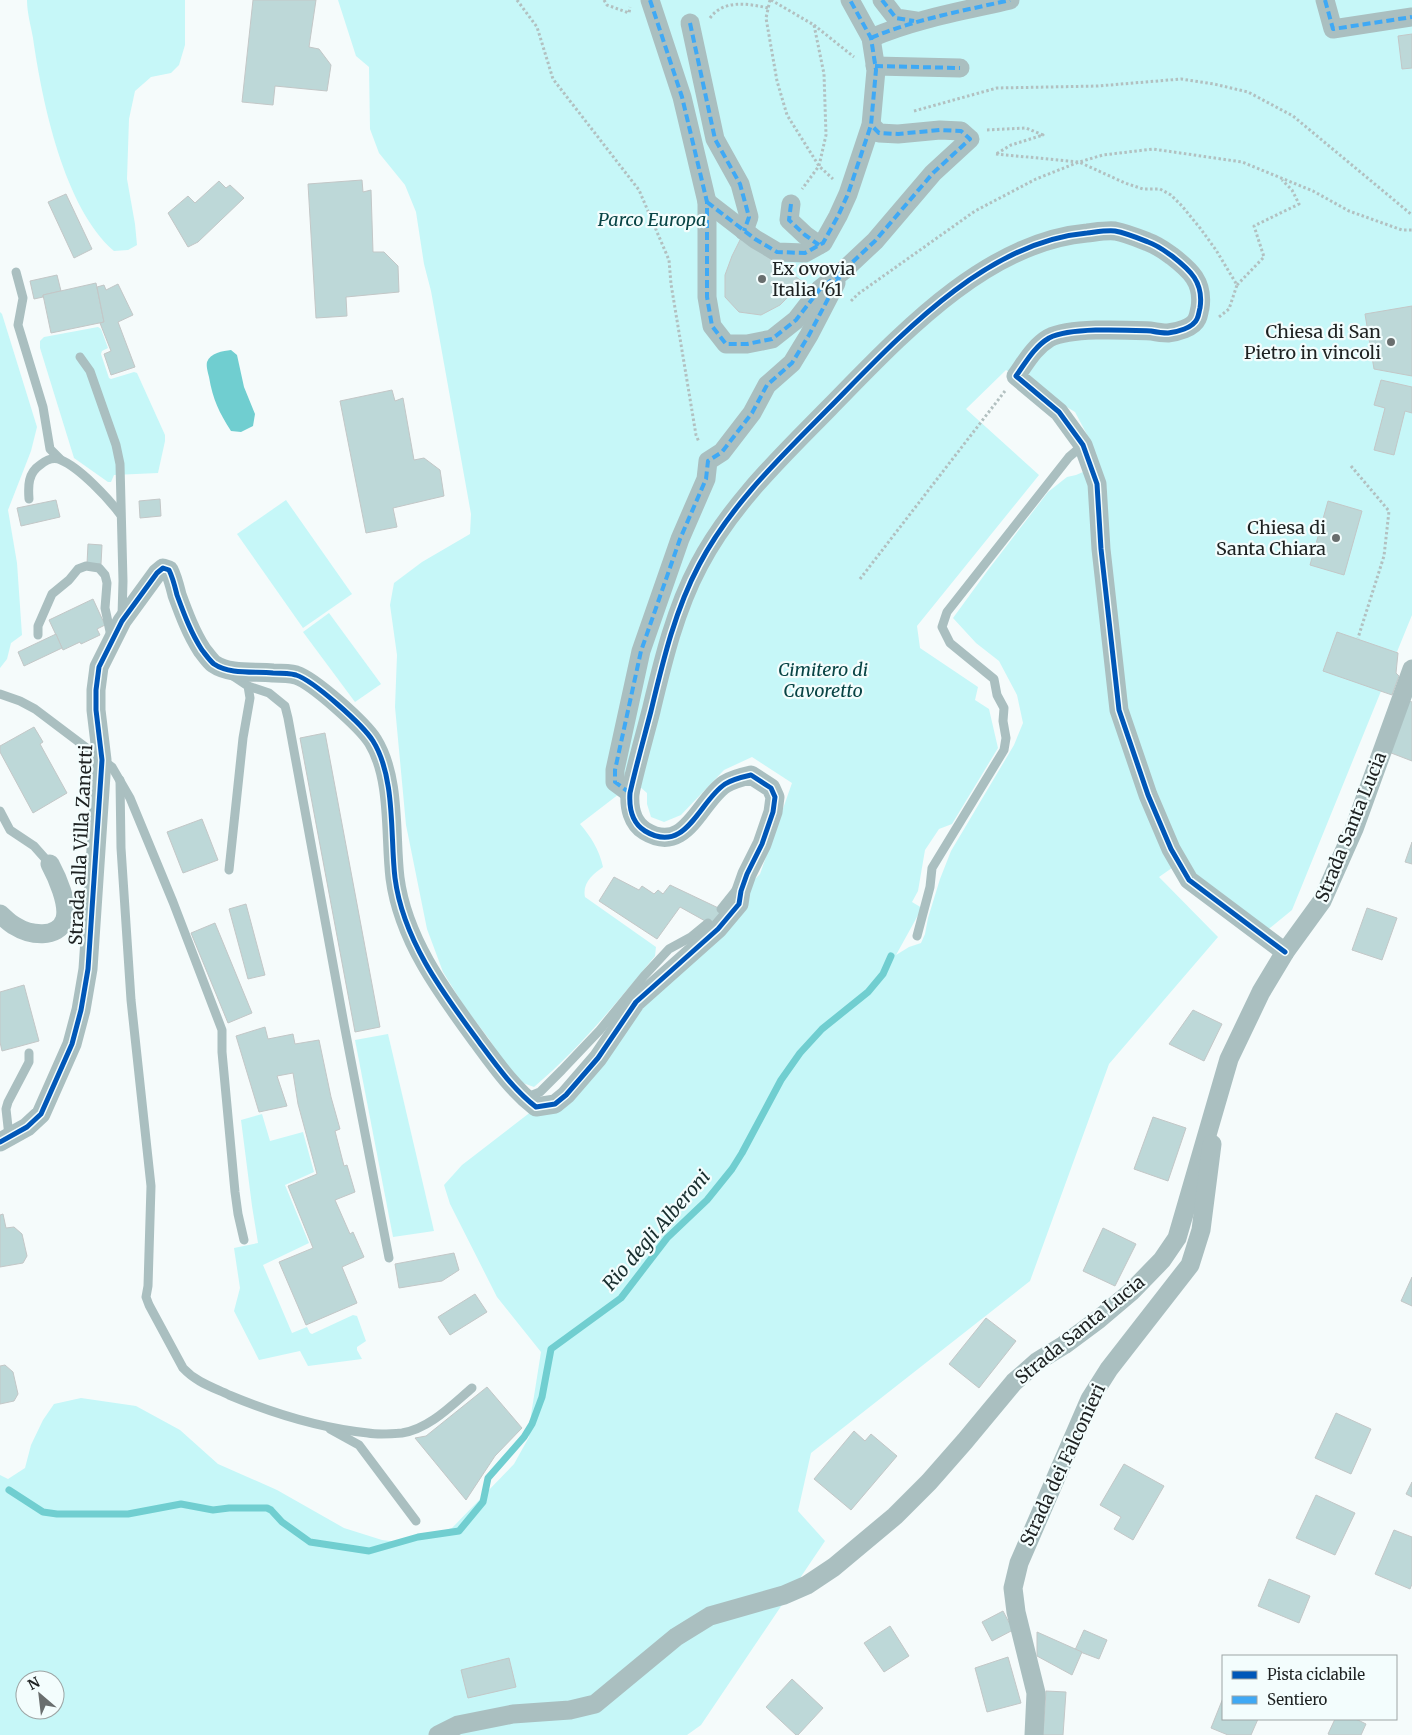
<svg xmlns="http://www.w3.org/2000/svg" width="1412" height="1735" font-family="Merriweather,serif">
<rect width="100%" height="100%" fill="#f5fbfb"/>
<g fill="#c6f7f8" fill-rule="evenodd">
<path d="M 27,0 L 185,0 L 185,45 L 179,65 L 171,73 L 151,77 L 135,91 L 129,119 L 127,179 L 135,224 L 137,245 L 128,250 L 114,251 C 64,208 42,101 33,38 C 31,26 27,13 27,0 Z"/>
<path d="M 338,0 L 1412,0 L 1412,615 L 1292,910 L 1259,937 L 1179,863 L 1159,877 L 1218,937 L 1109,1064 L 1030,1281 L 811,1453 L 798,1511 L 825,1541 L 701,1725 L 687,1735 L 0,1735 L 0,1475 L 8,1479 L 25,1468 L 31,1445 L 43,1420 L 54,1404 L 81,1398 L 136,1406 L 180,1430 L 218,1464 L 277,1490 L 344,1528 L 382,1540 L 406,1543 L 452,1528 L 514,1464 L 529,1437 L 531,1415 L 541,1352 L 497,1297 L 450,1204 L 444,1185 L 462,1165 L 554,1094 L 588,1062 L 736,898 L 760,874 L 792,783 L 752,757 L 724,770 L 681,815 L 664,822 L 651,817 L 647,804 L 647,793 L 639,786 L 619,794 L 580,824 C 591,837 599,849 603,867 C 593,874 582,883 585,897 L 656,947 L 655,956 C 618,1001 579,1049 534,1087 L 523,1083 L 505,1064 L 489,1039 L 464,1006 L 443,972 L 427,929 L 406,825 L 395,707 L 397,655 L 390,605 L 394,583 L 422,562 L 470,534 L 471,514 L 431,291 L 424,264 L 416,212 L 405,185 L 379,153 L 370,129 L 369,67 L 356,56 ZM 1006,370 L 1075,412 L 1092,444 L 1097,466 L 1076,475 L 1067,477 L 1048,492 L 988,570 L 953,618 L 976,643 L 999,661 L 1017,695 L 1023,723 L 1014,745 L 951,851 L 940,879 L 928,918 L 925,934 L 921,943 L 909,947 L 896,955 L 922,908 L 912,902 L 918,891 L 925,850 L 939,829 L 952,824 L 998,748 L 989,709 L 975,700 L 978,687 L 920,648 L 917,626 L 1039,475 L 966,409 ZM 25,1680 L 55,1680 L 55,1710 L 25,1710 Z"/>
<path d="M 0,312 L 2,314 L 37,427 L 31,451 L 8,510 L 17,563 L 22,635 L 11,643 L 7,659 L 0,668 Z"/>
<path d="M 98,327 L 101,329 L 108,348 L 102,351 L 101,354 L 109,378 L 111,379 L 134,372 L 137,373 L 165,435 L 165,441 L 158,473 L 114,475 L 111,482 L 108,482 L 74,458 L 40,348 L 40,341 L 44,337 Z"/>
<path d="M 286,500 L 352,594 L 303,628 L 237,534 Z"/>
<path d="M 329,613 L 381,684 L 355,702 L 303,632 Z"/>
<path d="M 388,1034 L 434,1231 L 393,1237 L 355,1040 Z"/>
<path d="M 262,1114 L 270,1141 L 303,1132 L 314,1172 L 285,1185 L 309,1243 L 263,1265 L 292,1333 L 307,1327 L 310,1333 L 312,1334 L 353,1315 L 357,1316 L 366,1341 L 357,1347 L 357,1350 L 362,1359 L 308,1366 L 300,1351 L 259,1360 L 234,1311 L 240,1288 L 234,1248 L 258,1243 L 252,1206 L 241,1120 Z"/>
</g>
<path fill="#70ced0" d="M 231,350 L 237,355 L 244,387 L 255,414 L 253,426 L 241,432 L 231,431 C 219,412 213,400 209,377 C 208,373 206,366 207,362 C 210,353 223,351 231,350 Z"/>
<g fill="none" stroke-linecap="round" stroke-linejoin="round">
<path stroke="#70ced0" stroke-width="7" d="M 9,1490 L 43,1512 L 57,1514 L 128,1514 L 181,1504 L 213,1510 L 229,1508 L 267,1508 L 271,1510 L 282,1522 L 310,1542 L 369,1551 L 418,1537 L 459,1531 L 483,1502 L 488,1478 L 524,1437 L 532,1424 L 542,1397 L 551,1349 L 621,1298 L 667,1238 L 707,1200 L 732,1169 L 742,1153 L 781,1080 L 800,1053 L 822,1029 L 868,992 L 883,974 L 891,956"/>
</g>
<g fill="#bdd8d8" stroke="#c3c7c7">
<path d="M 253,0 L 316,0 L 309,47 L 319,49 L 331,65 L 327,91 L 275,86 L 273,105 L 242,102 Z"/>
<path d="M 1412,34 L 1412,68 L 1402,69 L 1398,36 Z"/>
<path d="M 362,180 L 363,192 L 371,190 L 373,252 L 384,252 L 398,266 L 399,292 L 346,297 L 347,316 L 316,318 L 308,184 Z"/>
<path d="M 219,181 L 226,188 L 230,185 L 244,198 L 198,242 L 188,247 L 168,213 L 188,196 L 195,203 Z"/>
<path d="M 66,194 L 92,249 L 74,258 L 48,202 Z"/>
<path d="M 741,238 L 803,282 L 780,305 L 761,315 L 739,312 L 725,297 L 725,275 L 732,256 Z"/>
<path d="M 57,275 L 61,291 L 43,295 L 43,297 L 34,299 L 30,281 Z"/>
<path d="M 96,283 L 104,322 L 51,333 L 43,295 Z"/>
<path d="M 118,284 L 133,315 L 118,322 L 135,367 L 111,375 L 104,354 L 111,351 L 100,323 L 104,322 L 97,287 L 104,285 L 106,290 Z"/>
<path d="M 1412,306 L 1412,376 L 1374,369 L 1365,314 Z"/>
<path d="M 1381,380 L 1412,387 L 1412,413 L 1405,411 L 1394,455 L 1374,450 L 1385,408 L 1374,405 Z"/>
<path d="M 392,390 L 395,401 L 403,398 L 414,460 L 424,458 L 440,470 L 444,496 L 393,508 L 397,527 L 366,533 L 340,401 Z"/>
<path d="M 160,499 L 161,516 L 140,518 L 139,501 Z"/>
<path d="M 56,500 L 60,517 L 21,526 L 17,508 Z"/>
<path d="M 1328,501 L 1362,511 L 1344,575 L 1310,565 Z"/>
<path d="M 88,544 L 102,545 L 101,564 L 87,564 Z"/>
<path d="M 93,599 L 105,625 L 97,629 L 100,635 L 81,644 L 80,642 L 63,650 L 49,620 Z"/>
<path d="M 1337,632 L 1398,653 L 1396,673 L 1399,676 L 1392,695 L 1323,671 Z"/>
<path d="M 56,634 L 62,648 L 24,666 L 18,652 Z"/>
<path d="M 1405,699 L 1412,702 L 1412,761 L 1386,751 Z"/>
<path d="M 34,727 L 43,742 L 40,744 L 67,793 L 33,813 L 0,752 L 0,746 Z"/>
<path d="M 325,733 L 380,1027 L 355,1032 L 300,738 Z"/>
<path d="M 202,819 L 218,860 L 183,873 L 167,832 Z"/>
<path d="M 1412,842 L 1412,864 L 1405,862 Z"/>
<path d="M 614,877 L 639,890 L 642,886 L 654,894 L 658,890 L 663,894 L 670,885 L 729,913 L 716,927 L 680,907 L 657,939 L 599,901 Z"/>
<path d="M 246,904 L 265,975 L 248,979 L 229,909 Z"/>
<path d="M 1367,908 L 1397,918 L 1382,960 L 1352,950 Z"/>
<path d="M 215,923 L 252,1013 L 228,1023 L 191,933 Z"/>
<path d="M 24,985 L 39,1041 L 2,1051 L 0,1042 L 0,992 Z"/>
<path d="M 1193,1010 L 1222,1024 L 1204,1061 L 1169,1044 Z"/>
<path d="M 265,1027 L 268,1039 L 293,1034 L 295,1044 L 319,1040 L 331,1097 L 340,1129 L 335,1131 L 344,1166 L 347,1165 L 355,1192 L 335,1200 L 350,1234 L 353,1232 L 364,1257 L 342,1267 L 357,1303 L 306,1325 L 279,1262 L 313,1248 L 288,1186 L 317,1174 L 298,1104 L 293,1073 L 277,1076 L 287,1106 L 259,1112 L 236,1036 Z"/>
<path d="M 1153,1117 L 1186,1128 L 1168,1181 L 1134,1169 Z"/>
<path d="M 3,1214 L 6,1228 L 14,1227 L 22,1234 L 27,1256 L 23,1263 L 0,1267 L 0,1215 Z"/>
<path d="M 1103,1228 L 1136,1244 L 1115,1286 L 1083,1271 Z"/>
<path d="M 454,1253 L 459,1270 L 442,1281 L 399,1288 L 395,1264 Z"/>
<path d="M 1412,1277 L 1412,1306 L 1401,1301 Z"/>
<path d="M 475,1294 L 487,1312 L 450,1335 L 438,1317 Z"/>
<path d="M 986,1318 L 1016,1341 L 979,1388 L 949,1364 Z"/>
<path d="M 5,1365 L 13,1372 L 18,1394 L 14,1401 L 0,1404 L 0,1366 Z"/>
<path d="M 487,1387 L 522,1428 L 495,1456 L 466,1500 L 415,1438 L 426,1436 Z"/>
<path d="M 1336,1413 L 1371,1429 L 1351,1474 L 1315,1458 Z"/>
<path d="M 854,1431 L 865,1441 L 871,1434 L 897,1456 L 851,1510 L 814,1479 Z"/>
<path d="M 1124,1464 L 1164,1486 L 1133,1540 L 1114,1529 L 1121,1517 L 1100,1505 Z"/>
<path d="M 1412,1482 L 1412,1497 L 1406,1494 Z"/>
<path d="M 1316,1495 L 1355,1513 L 1335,1555 L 1296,1538 Z"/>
<path d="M 1394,1530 L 1412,1537 L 1412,1584 L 1410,1589 L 1375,1574 Z"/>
<path d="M 1269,1579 L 1310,1596 L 1299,1623 L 1258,1606 Z"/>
<path d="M 1003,1611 L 1013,1630 L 992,1641 L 982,1622 Z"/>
<path d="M 890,1626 L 909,1656 L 884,1672 L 864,1643 Z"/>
<path d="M 1084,1630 L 1107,1640 L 1099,1659 L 1075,1650 Z"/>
<path d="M 1037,1632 L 1082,1652 L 1072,1675 L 1037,1656 Z"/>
<path d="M 1008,1657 L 1021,1703 L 987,1712 L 975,1668 Z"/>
<path d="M 509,1658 L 516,1687 L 468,1698 L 461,1670 Z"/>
<path d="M 792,1679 L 823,1708 L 798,1735 L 796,1735 L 766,1707 Z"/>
<path d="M 1046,1691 L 1066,1692 L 1063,1735 L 1043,1735 Z"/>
<path d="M 1223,1698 L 1223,1719 L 1258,1719 L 1251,1735 L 1228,1735 L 1211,1728 Z"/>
<path d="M 1335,1719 L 1356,1719 L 1366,1724 L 1361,1735 L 1330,1735 L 1328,1734 Z"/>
</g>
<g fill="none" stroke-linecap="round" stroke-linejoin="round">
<g stroke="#b2c0c0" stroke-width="3" stroke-dasharray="2.5 2.5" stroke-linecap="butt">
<path d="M 517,0 L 537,27 L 553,79 L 639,190 L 669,260 L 671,284 L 696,435 L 699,442"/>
<path d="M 604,0 L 607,5 L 629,13 L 630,7"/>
<path d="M 770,0 L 766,18 L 777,81 L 787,115 L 819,166 L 833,179"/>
<path d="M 771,0 L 814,25 L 824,74 L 826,135 L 819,166 L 802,189"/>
<path d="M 710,18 C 723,0 746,3 768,8"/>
<path d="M 814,25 L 854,57"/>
<path d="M 914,111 L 997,88 L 1098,86 L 1181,79 L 1214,84 L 1248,92 L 1293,116 L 1412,215"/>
<path d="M 987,130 L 1026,128 L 1043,135 L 1011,145 L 996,154"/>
<path d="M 996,154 L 1079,162 L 1125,183 L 1143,189 L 1160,189 L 1171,195 L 1182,206 L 1200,228 L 1216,250 L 1237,285 L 1229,309 L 1219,317"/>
<path d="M 1237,285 L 1264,257 L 1254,226 L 1299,204 L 1292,190 L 1282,180"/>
<path d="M 851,301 L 858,294 L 975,211 L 1036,179 L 1079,162 L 1103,155 L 1153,149 L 1242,162 L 1313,191 L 1349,211 L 1402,230 L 1412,230"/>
<path d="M 1351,466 L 1389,511 L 1384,556 L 1358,638"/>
<path d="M 860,579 L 1005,391"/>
</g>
<g stroke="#aabfc0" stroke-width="9">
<path d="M 16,272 L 23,298 L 18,325 L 43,407 L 50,449 L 60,459"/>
<path d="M 80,357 L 90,371 L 116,445 L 120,464 L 123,581 L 122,616"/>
<path d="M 29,499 C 28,486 28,473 40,465 C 46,460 53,456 61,460 C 80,468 108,498 120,514"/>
<path d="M 38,635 L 38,626 L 52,594 L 69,580 L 78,569 L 86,566 L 99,568 L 105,575 L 107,583 L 105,608 L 111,636"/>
<path d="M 248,686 L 269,693 L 285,706 L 288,718 L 344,1024 L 389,1258"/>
<path d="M 0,694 L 20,701 L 35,709 L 112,767 L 130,798 L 173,902 L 222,1030 L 222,1052 L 235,1192 L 238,1214 L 244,1240"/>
<path d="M 120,780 L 121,848 L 131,1000 L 151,1186 L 148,1286 L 146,1297 L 149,1305 L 183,1368 C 196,1382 212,1387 229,1395 C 272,1413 320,1428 368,1433 C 378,1435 391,1434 402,1433 C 429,1429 452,1405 472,1388"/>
<path d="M 0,811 L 10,830 L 34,846 L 50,864"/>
<path d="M 229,870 L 243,738 L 250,698 L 248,686 L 230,674"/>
<path d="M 721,909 L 737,889"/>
<path d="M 917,936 L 930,887 L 932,868 L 1004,750 L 1006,738 L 1003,721 L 1004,708 L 997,695 L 994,679 L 950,643 L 942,627 L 947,612 L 1069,457 L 1083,445"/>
<path d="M 525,1098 L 540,1092 L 562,1070 L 600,1030 L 644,976 L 669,949 L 691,937 L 708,923"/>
<path d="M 9,1136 L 6,1109 L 8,1102 L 29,1062 L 29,1053"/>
<path d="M 330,1429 L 359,1445 L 416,1521"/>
</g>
<g stroke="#aabfc0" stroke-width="19">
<path d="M 650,0 L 682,97 L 707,202 L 707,297 L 712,326 L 726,344 L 747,344 L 772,339 L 796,320 L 820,289 L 843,271 L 875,241 L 933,173 L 970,139 L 961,131 L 940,130 L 898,134 L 879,133 L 871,125"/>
<path d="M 882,0 L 896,18 L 916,21"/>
<path d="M 1325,0 L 1333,29 L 1412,17"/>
<path d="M 690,23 L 715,139 L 740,184 L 749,217 L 744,231"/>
<path d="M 871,38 C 915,19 963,11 1010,0"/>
<path d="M 875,66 L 960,68"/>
<path d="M 707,202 L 755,239 L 777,252 L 805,253 L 823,243 L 838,216 L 848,194 L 871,125 L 876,70 L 871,38 L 850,0"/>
<path d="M 791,204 L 789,220 L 805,235 L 819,245"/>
<path d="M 630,793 L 615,782 L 615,770 L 641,651 L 680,539 L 706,479 L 708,461 L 722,452 L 752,413 L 767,385 L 792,363 L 809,335 L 836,283"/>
<path d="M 0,914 C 5,918 9,923 15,926 C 29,935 58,940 65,919 C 69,904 57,877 50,864"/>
<path d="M 0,1142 L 27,1127 L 41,1114 L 72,1044 L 81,1010 L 88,969 L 102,760 L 96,710 L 96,690 L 99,667 L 122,621 L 157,573 L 163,568 L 169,570 C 173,578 175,587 177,595 C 184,614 191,633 202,650 C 206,655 210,661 214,664 C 230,675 255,671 273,673 C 281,673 289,673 296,675 C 314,681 363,725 373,741 C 396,778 390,837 395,878 C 403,940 443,993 479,1042 C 496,1065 513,1089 536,1107 L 555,1104 L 566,1095 L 598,1058 L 636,1002 L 718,929 L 739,904 L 741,891 L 747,874 L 762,844 L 773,812 L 775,797 L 771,788 L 751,775 C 742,777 733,779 725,784 C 699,801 686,856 645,831 C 632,823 629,807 630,793 C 636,766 644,738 651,711 C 663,661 675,610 699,565 C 731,504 781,457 829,408 C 897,339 984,242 1087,233 C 1096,232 1107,230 1115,231 C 1126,233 1138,238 1148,242 C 1157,245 1165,251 1172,256 C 1190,270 1204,282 1200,308 C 1199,311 1199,315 1197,319 C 1193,328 1177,332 1168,333 C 1162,333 1156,332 1151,331 C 1126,330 1071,327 1049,338 C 1034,347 1026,362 1016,376 L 1059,412 L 1083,445 L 1097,484 L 1101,549 L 1119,710 L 1148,795 L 1171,849 L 1189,880 L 1285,952"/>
<path d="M 438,1735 L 458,1725 L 513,1714 L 570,1710 L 595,1704 L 676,1637 L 710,1616 L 784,1595 L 807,1585 L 834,1567 L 895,1516 L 929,1482 L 965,1441 L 1014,1382 L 1038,1361 L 1064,1345 L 1099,1319 L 1132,1291 L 1162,1260 L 1177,1238 L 1229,1059 L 1261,992 L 1285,952 L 1322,901 L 1354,829 L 1412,669"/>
<path d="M 1034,1735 L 1036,1693 L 1016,1612 L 1013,1588 L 1019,1563 L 1090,1399 L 1109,1369 L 1190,1265 L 1201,1230 L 1212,1144"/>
</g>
<g stroke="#3fa9f5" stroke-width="4" stroke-dasharray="8 4" stroke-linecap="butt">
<path d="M 650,0 L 682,97 L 707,202 L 707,297 L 712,326 L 726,344 L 747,344 L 772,339 L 796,320 L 820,289 L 843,271 L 875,241 L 933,173 L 970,139 L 961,131 L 940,130 L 898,134 L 879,133 L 871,125"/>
<path d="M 882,0 L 896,18 L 914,21"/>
<path d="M 1325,0 L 1333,29 L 1412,17"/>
<path d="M 690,23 L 715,139 L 740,184 L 749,217 L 744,231"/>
<path d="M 871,38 C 915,19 963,11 1010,0"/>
<path d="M 875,66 L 960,68"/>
<path d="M 707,202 L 755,239 L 777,252 L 805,253 L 823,243 L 838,216 L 848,194 L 871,125 L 876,70 L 871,38 L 850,0"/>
<path d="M 791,204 L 789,220 L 805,235 L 819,245"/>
<path d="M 630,793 L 615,782 L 615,770 L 641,651 L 680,539 L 706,479 L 708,461 L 722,452 L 752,413 L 767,385 L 792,363 L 809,335 L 840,276"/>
</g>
<g stroke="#f3fdfd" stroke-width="8">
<path id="cycleway" d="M 0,1142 L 27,1127 L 41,1114 L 72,1044 L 81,1010 L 88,969 L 102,760 L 96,710 L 96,690 L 99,667 L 122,621 L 157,573 L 163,568 L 169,570 C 173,578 175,587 177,595 C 184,614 191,633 202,650 C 206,655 210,661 214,664 C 230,675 255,671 273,673 C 281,673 289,673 296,675 C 314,681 363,725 373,741 C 396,778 390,837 395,878 C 403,940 443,993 479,1042 C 496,1065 513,1089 536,1107 L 555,1104 L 566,1095 L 598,1058 L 636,1002 L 718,929 L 739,904 L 741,891 L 747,874 L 762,844 L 773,812 L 775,797 L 771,788 L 751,775 C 742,777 733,779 725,784 C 699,801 686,856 645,831 C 632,823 629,807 630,793 C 636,766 644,738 651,711 C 663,661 675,610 699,565 C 731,504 781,457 829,408 C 897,339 984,242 1087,233 C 1096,232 1107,230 1115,231 C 1126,233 1138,238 1148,242 C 1157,245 1165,251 1172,256 C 1190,270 1204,282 1200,308 C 1199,311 1199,315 1197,319 C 1193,328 1177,332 1168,333 C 1162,333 1156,332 1151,331 C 1126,330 1071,327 1049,338 C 1034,347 1026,362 1016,376 L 1059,412 L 1083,445 L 1097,484 L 1101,549 L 1119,710 L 1148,795 L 1171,849 L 1189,880 L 1285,952"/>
</g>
<use href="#cycleway" stroke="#0057b8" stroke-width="5"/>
</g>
<g fill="#696e6e" stroke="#f3fdfd" stroke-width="2">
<circle cx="762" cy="279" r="5"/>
<circle cx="1391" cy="342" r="5"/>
<circle cx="1336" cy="538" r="5"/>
</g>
<g text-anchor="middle" stroke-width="4.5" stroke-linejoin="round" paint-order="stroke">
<g font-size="18" font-style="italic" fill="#084445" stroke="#f3fdfd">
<text x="652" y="226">Parco Europa</text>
<text x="823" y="676">Cimitero di<tspan x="823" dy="21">Cavoretto</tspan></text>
</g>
<g font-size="18" fill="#1e2222" stroke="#f3fdfd" text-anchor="end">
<text x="772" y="275" text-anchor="start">Ex ovovia<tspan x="772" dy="21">Italia '61</tspan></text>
<text x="1381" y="338">Chiesa di San<tspan x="1381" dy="21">Pietro in vincoli</tspan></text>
<text x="1326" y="534">Chiesa di<tspan x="1326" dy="21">Santa Chiara</tspan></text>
</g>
<g font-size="18" fill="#1e2222" stroke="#f3fdfd">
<text transform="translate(1351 827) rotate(-68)" y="6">Strada Santa Lucia</text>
<text transform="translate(81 845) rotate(-87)" y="6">Strada alla Villa Zanetti</text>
<text transform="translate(1080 1330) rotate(-39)" y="6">Strada Santa Lucia</text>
<text transform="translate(1063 1465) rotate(-65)" y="6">Strada dei Falconieri</text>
</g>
<g font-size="19" font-style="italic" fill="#182e2e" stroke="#f3fdfd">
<text transform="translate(656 1230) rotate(-49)" y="7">Rio degli Alberoni</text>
</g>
</g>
<rect x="1222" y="1655" width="175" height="65" fill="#f3fdfd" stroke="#9ea5a5"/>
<rect x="1232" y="1671" width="25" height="8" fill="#0057b8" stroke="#9ea5a5"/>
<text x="1267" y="1680" font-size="15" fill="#1e2222">Pista ciclabile</text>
<rect x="1232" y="1696" width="25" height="8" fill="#3fa9f5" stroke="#9ea5a5"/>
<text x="1267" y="1705" font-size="15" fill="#1e2222">Sentiero</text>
<g transform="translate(40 1695) rotate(332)"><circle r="24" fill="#f3fdfd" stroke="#9ea5a5"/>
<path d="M0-4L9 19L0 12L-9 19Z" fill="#696e6e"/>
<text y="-8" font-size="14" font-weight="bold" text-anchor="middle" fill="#1e2222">N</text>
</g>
</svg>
